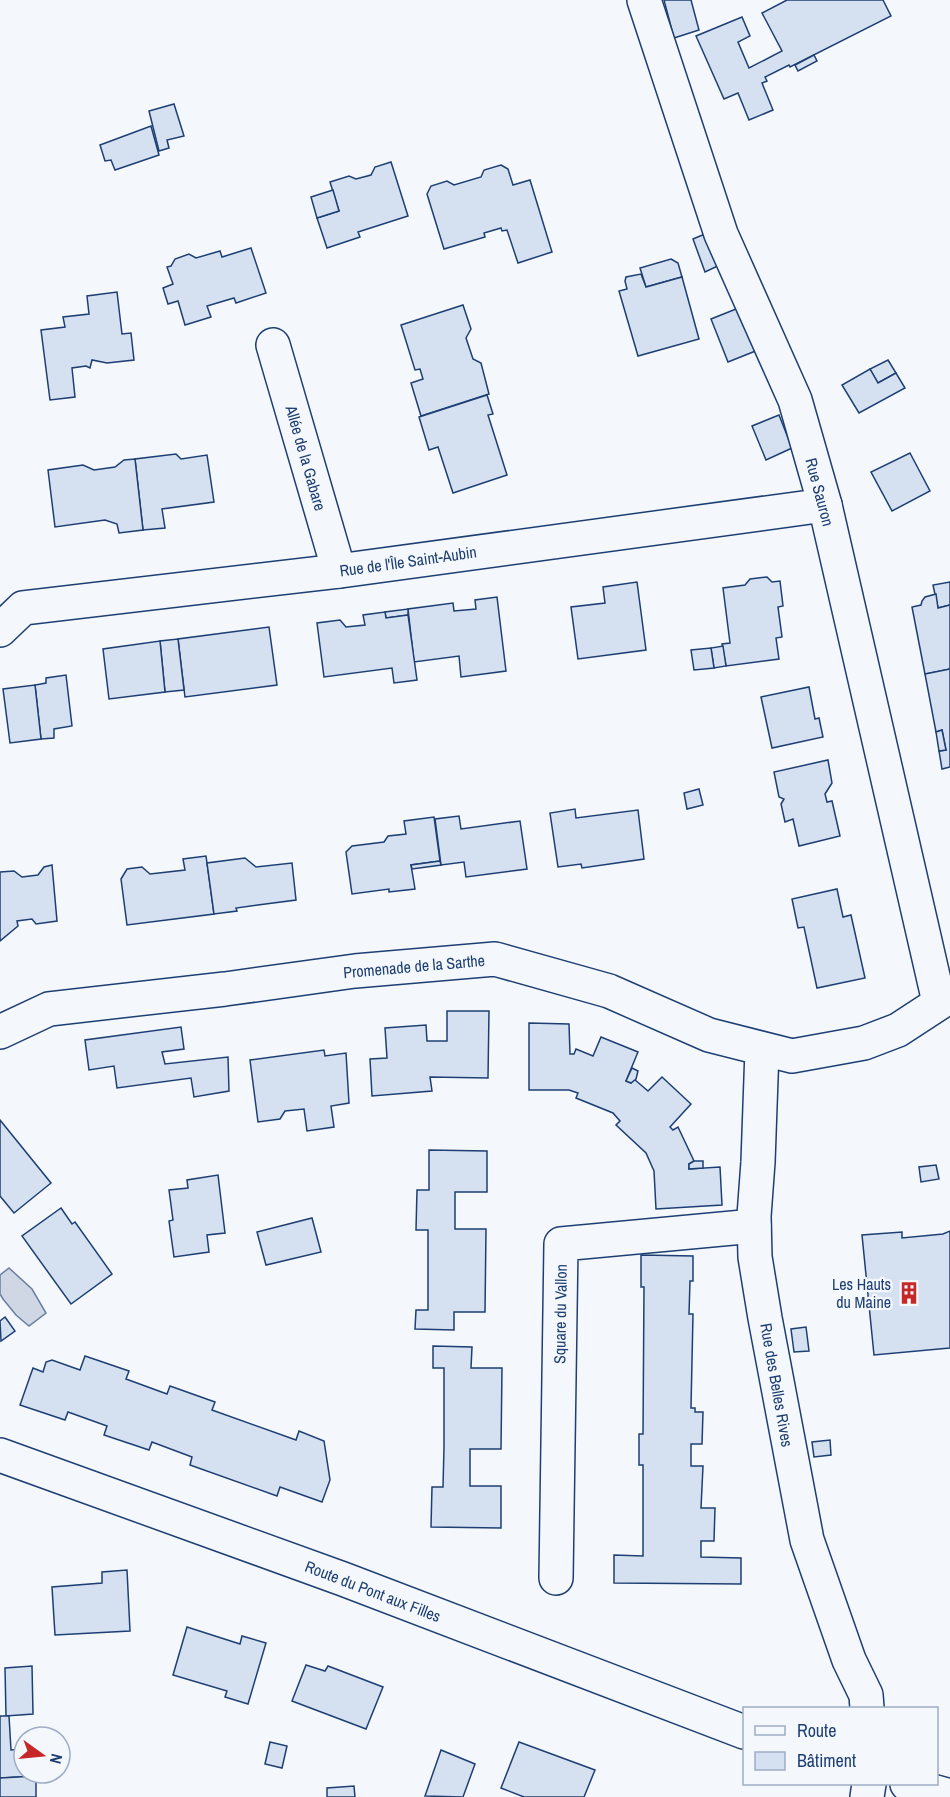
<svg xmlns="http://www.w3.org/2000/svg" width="950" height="1797" font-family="'Archivo Narrow',sans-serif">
<rect width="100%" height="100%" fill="#f4f7fb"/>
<path fill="#cfd7e4" stroke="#687fa3" stroke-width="1.5" d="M 9,1268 L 32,1289 L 46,1313 L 29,1326 L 16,1315 L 3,1299 L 0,1294 L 0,1275 Z"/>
<g fill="#d5e0f0" stroke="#1d3f73" stroke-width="1.5">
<path d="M 664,0 L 691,0 L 699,30 L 674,38 Z"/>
<path d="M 787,0 L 883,0 L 891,16 L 790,67 L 789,65 L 765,77 L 767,81 L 762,83 L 773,110 L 749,120 L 738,93 L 724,99 L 696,36 L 742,17 L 750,36 L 738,42 L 749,68 L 782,51 L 762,13 Z"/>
<path d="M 814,55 L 817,61 L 798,71 L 795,65 Z"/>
<path d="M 174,104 L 184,136 L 167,140 L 169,148 L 159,151 L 149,111 Z"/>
<path d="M 151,126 L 159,155 L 115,170 L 111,160 L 105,161 L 100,145 Z"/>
<path d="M 391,162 L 408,216 L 358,232 L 360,237 L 327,248 L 317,218 L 339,211 L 330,182 L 349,176 L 356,179 L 371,175 L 375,167 Z"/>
<path d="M 501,165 L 508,169 L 513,185 L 530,180 L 552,252 L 518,263 L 507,230 L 502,231 L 501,228 L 484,233 L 485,237 L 444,249 L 427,194 L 431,186 L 447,181 L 454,185 L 481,177 L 484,170 Z"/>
<path d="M 333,190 L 339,211 L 317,218 L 311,197 Z"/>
<path d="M 712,231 L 724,263 L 705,272 L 693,239 Z"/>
<path d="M 251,248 L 266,293 L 236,303 L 234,298 L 207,306 L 211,317 L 185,325 L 178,301 L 168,304 L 163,288 L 173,284 L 167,267 L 171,266 L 175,259 L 189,254 L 196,258 L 220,251 L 222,257 Z"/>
<path d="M 671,259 L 678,263 L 682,277 L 646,287 L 640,268 Z"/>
<path d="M 641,274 L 646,287 L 682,277 L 699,339 L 638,356 L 619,291 L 627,289 L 625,281 L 626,277 Z"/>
<path d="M 117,292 L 122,334 L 131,333 L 134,360 L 107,363 L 92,360 L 90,368 L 86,366 L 72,368 L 75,397 L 50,400 L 41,330 L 65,327 L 63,317 L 89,314 L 87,296 Z"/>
<path d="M 463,305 L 471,329 L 466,338 L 473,359 L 481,363 L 489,394 L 421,416 L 411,383 L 423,379 L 420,369 L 415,370 L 401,325 Z"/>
<path d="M 741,307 L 758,350 L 728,362 L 711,319 Z"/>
<path d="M 888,360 L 896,373 L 878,383 L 870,369 Z"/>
<path d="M 870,369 L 878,383 L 896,373 L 905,388 L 859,413 L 842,385 Z"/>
<path d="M 487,395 L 493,414 L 488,415 L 507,475 L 453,493 L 438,447 L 429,450 L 419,417 Z"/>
<path d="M 779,415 L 792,448 L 766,460 L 752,426 Z"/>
<path d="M 910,453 L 930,491 L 892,511 L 871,472 Z"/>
<path d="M 176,454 L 181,459 L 207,455 L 214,502 L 162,509 L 165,528 L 143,530 L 135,459 Z"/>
<path d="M 135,459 L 143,530 L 119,533 L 117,524 L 105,520 L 55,527 L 48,470 L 83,465 L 94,470 L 115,467 L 124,460 Z"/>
<path d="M 767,577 L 772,582 L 780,581 L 783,606 L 778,607 L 782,637 L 776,638 L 779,659 L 726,666 L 722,644 L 730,643 L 723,588 L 745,585 L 750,579 Z"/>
<path d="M 637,582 L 646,650 L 578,659 L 571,607 L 605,603 L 603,587 Z"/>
<path d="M 950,582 L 950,605 L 938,608 L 933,585 Z"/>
<path d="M 936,594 L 938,608 L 950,605 L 950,669 L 925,674 L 912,607 L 921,605 L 922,601 L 925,597 Z"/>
<path d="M 497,597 L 506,671 L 461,677 L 459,656 L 414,662 L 408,609 L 453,603 L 454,611 L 476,609 L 475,600 Z"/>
<path d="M 408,609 L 408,615 L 386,618 L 385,612 Z"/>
<path d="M 385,612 L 386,618 L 408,615 L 417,680 L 394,683 L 392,668 L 324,677 L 317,623 L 340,620 L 346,627 L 365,625 L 363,615 Z"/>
<path d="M 269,627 L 277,685 L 185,697 L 178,639 Z"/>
<path d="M 178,639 L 184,690 L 165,692 L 160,641 Z"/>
<path d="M 160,641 L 165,692 L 109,699 L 103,649 Z"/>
<path d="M 723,646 L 726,666 L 714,668 L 711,648 Z"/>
<path d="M 711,648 L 714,668 L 694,670 L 691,650 Z"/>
<path d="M 950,669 L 950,767 L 942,769 L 939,751 L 946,750 L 942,730 L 936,732 L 925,674 Z"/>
<path d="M 66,675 L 72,726 L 54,729 L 54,738 L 41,739 L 35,685 L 46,683 L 46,678 Z"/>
<path d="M 35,685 L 41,739 L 10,743 L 3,689 Z"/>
<path d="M 809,687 L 815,719 L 819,718 L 823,737 L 772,748 L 761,697 Z"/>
<path d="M 942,730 L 946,750 L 939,751 L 936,732 Z"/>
<path d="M 828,760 L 832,783 L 825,794 L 827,802 L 832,801 L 840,836 L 799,846 L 793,819 L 785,822 L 781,804 L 784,799 L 779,797 L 774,772 Z"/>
<path d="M 699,789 L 703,805 L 687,809 L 684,793 Z"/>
<path d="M 575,809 L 576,818 L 638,810 L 644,859 L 582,868 L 581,864 L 558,867 L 550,813 Z"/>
<path d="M 459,816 L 461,829 L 520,821 L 527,869 L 466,877 L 464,862 L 441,865 L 435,819 Z"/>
<path d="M 434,817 L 440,861 L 411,865 L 415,889 L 389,892 L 389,889 L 352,894 L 346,852 L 352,846 L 384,842 L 388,836 L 406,834 L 404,821 Z"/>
<path d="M 206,856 L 214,914 L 127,925 L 121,879 L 127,869 L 142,867 L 150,874 L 185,870 L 183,859 Z"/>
<path d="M 245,858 L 256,867 L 292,863 L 296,900 L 236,908 L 237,911 L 214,914 L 207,863 Z"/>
<path d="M 440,861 L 441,865 L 412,869 L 411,865 Z"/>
<path d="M 52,865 L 57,921 L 36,924 L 32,919 L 17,921 L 18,926 L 0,941 L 0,872 L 14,871 L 22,877 L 38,875 L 44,867 Z"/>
<path d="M 837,889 L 843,917 L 851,915 L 865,978 L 817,988 L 804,927 L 798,928 L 792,899 Z"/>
<path d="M 447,1011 L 489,1011 L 488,1078 L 430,1077 L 432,1091 L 372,1096 L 370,1059 L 387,1058 L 385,1028 L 426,1025 L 427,1041 L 447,1041 Z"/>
<path d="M 529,1023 L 569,1024 L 570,1054 L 574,1054 L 576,1049 L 593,1056 L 601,1037 L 638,1052 L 626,1081 L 631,1083 L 634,1079 L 648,1091 L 662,1077 L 691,1104 L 670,1127 L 673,1130 L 678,1127 L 694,1161 L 689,1164 L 689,1169 L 720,1167 L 722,1205 L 656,1209 L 654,1171 L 646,1153 L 616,1125 L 620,1121 L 613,1113 L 576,1098 L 578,1093 L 569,1090 L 529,1090 Z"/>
<path d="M 181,1027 L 184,1049 L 162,1052 L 165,1064 L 228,1057 L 229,1091 L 194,1097 L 191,1078 L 117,1088 L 114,1066 L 89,1070 L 85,1040 Z"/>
<path d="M 324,1050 L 325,1056 L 346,1053 L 349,1103 L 331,1106 L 334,1127 L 307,1131 L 304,1109 L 285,1111 L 280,1119 L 258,1122 L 250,1060 Z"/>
<path d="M 632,1068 L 638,1071 L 636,1079 L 631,1083 L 626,1081 Z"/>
<path d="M 0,1120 L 51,1183 L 14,1213 L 0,1196 Z"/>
<path d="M 429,1150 L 487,1151 L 487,1192 L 455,1192 L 455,1229 L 486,1229 L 485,1312 L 454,1312 L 454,1330 L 415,1329 L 416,1310 L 428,1310 L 428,1230 L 416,1230 L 417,1190 L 429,1190 Z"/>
<path d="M 694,1161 L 703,1161 L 703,1168 L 689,1169 L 689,1164 Z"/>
<path d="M 936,1165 L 939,1179 L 921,1182 L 919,1167 Z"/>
<path d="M 218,1175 L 225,1233 L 207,1235 L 209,1252 L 174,1257 L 169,1221 L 173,1220 L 169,1190 L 188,1188 L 187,1180 Z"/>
<path d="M 61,1208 L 72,1224 L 75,1222 L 112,1274 L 71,1304 L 22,1236 Z"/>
<path d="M 312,1218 L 321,1252 L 266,1265 L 257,1232 Z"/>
<path d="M 950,1231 L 950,1348 L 874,1355 L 862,1235 L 902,1232 L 902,1238 L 943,1234 Z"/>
<path d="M 641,1255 L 693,1256 L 693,1281 L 690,1281 L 689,1314 L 693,1314 L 691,1408 L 695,1408 L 695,1412 L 703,1412 L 702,1444 L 691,1444 L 691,1466 L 703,1466 L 701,1508 L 715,1508 L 714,1541 L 701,1541 L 701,1557 L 741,1558 L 741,1584 L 614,1583 L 614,1555 L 643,1556 L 643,1465 L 639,1465 L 639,1434 L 643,1434 L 644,1287 L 641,1287 Z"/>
<path d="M 5,1317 L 15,1331 L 1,1341 L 0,1321 Z"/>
<path d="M 806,1327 L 809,1351 L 794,1352 L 791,1329 Z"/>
<path d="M 433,1346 L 472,1347 L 471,1368 L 502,1368 L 501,1449 L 470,1449 L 470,1486 L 501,1486 L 501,1528 L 431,1527 L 432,1487 L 443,1487 L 444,1447 L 444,1368 L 433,1368 Z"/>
<path d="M 85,1356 L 129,1371 L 126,1379 L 167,1394 L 170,1386 L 215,1402 L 212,1410 L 296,1440 L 299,1431 L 324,1441 L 330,1480 L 322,1502 L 280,1487 L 277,1496 L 190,1465 L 192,1457 L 152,1442 L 149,1450 L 104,1435 L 107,1426 L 68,1412 L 65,1420 L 20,1405 L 33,1368 L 43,1372 L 46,1362 L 52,1360 L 80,1370 Z"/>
<path d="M 830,1440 L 831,1455 L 814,1457 L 812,1442 Z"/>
<path d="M 127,1570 L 130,1631 L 55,1635 L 52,1587 L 102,1583 L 102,1572 Z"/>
<path d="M 187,1627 L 240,1644 L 242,1636 L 266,1643 L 248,1704 L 225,1697 L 227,1691 L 173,1675 Z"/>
<path d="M 306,1665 L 325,1671 L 328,1666 L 383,1687 L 366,1729 L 292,1701 Z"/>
<path d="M 32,1666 L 33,1714 L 6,1716 L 5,1668 Z"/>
<path d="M 0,1716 L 9,1716 L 11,1750 L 24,1749 L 24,1773 L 35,1773 L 36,1776 L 0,1778 Z"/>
<path d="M 270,1742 L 287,1746 L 282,1768 L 265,1764 Z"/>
<path d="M 519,1742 L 595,1770 L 584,1797 L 524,1797 L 501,1788 Z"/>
<path d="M 441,1750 L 475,1764 L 463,1797 L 425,1796 Z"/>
<path d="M 36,1776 L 36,1797 L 0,1797 L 0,1778 Z"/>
<path d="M 354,1786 L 355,1797 L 327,1797 L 327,1788 Z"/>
</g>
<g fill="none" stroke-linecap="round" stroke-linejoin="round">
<g stroke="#1d3f73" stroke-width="36">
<g id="minor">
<path d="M 644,0 L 721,234 L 795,400 L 825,505 L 939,1002"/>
<path d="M 273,345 L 339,571"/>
<path d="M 0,630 L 23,608 L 339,571 L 825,505"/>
<path d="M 0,1032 L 49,1009 L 225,989 L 355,971 L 495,959 L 609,991 L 709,1035 L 792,1056 L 864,1043 L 898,1030 L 950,996"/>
<path d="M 762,1050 L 758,1162 L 754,1216 L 755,1257 L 765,1318 L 807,1540 L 849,1660 L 866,1695 L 867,1708"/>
<path d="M 556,1578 L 561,1244 L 754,1226"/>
<path d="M 867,1797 L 869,1784"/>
</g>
</g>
<g stroke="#1d3f73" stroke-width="36">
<g id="tertiary">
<path d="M 0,1455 L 343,1579 L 744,1732"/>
<path d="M 907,1784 L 950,1796"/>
</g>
</g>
<use href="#minor" stroke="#f4f7fb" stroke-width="33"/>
<use href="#tertiary" stroke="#f4f7fb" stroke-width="33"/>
</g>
<defs>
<g id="building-bare" transform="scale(1.8)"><path d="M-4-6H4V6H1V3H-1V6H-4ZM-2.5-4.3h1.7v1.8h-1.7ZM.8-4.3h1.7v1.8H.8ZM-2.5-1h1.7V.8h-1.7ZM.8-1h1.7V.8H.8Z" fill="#c62828" stroke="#f4f7fb" stroke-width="2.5" paint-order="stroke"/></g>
</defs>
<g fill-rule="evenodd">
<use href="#building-bare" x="909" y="1293"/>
</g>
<g text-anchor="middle" stroke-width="4.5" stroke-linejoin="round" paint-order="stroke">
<g font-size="16" fill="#1d3f73" stroke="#f4f7fb">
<text transform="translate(306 458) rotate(74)" y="6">Allée de la Gabare</text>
<text transform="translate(820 492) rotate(75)" y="6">Rue Sauron</text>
<text transform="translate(408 561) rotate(-8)" y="6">Rue de l'Île Saint-Aubin</text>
<text transform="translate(414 966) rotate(-5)" y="6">Promenade de la Sarthe</text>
<text transform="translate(560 1314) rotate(-89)" y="6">Square du Vallon</text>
<text transform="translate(777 1385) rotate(80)" y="6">Rue des Belles Rives</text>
<text transform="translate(373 1591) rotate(21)" y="6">Route du Pont aux Filles</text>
</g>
<g font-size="16" fill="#1d3f73" stroke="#f4f7fb" text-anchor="end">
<text x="891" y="1290">Les Hauts<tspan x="891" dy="18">du Maine</tspan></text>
</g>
</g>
<rect x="743" y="1707" width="195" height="78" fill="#f4f7fb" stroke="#9eadc5" stroke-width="1.5"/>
<rect x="755" y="1726" width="30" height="9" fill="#f4f7fb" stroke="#9eadc5" stroke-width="1.5"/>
<text x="797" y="1737" font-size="18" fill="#1d3f73">Route</text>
<rect x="755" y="1752" width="30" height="18" fill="#d5e0f0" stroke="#9eadc5" stroke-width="1.5"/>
<text x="797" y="1767" font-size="18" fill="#1d3f73">Bâtiment</text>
<g transform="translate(42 1755) rotate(105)"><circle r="28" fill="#f4f7fb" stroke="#9eadc5" stroke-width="1.5"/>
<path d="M0-4.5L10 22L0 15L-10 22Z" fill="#c62828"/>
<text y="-9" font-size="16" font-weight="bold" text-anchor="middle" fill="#1d3f73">N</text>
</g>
</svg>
